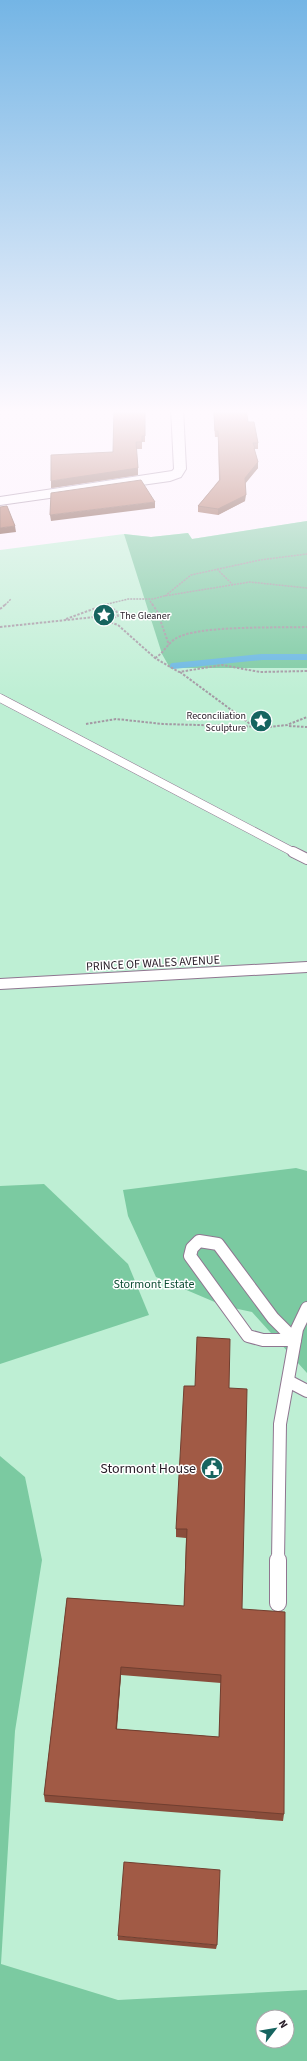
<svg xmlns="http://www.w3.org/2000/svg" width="307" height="2061" font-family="'Source Sans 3',sans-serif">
<rect width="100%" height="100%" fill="#fcf1fc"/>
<path fill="#beefd4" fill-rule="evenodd" d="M 307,521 L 307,2061 L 0,2061 L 0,550 L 124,534 L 151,537 L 188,533 L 192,539 ZM 263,2017 L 287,2017 L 287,2041 L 263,2041 Z"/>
<g fill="#7bcaa1" fill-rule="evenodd">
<path d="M 307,521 L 307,668 L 170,668 L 162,654 L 124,534 L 151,537 L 188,533 L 192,539 Z"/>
<path d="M 296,1168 L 307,1171 L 307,1373 L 252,1312 L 224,1306 L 156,1277 L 128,1216 L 123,1190 Z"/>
<path d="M 44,1184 L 128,1264 L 149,1315 L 0,1364 L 0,1186 Z"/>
<path d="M 0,1456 L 25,1477 L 42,1560 L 15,1731 L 1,1964 L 118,2000 L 307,1990 L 307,2061 L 0,2061 ZM 263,2017 L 287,2017 L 287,2041 L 263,2041 Z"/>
</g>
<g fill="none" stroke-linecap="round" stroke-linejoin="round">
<path stroke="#67b6e1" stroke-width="6" d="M 173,666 L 262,657 L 307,657"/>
<g stroke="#8f7690" stroke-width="9">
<path id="lane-far3" d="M 0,698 L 295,853"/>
</g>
<g stroke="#8f7690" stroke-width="12">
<g id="lane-far2">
<path d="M 293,852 L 307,859"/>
<path d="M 0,984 L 307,967"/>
</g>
</g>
<g stroke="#8f7690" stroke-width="14">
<g id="lane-far1">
<path d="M 199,1241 L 218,1244 L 273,1318 L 295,1340 L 263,1340 L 248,1336 L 190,1256 L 192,1248 Z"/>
<path d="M 288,1381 L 307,1391"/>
<path d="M 278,1561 L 280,1424 L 297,1329 L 307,1308"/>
</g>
</g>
<g stroke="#8f7690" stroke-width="18">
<path id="lane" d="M 278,1603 L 278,1560"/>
</g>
<g stroke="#8f7690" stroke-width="2">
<path id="street" d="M 171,408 L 183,408 L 186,469 L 181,477 L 170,481 L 0,505 L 0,497 L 172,471 L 174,469 Z"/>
</g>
<g stroke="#a398a3" stroke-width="1.5" stroke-dasharray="2 1" stroke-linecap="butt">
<path d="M 217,569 L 233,585"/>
<path d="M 165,596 L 191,575 L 260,560 L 307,554"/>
<path d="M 150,601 L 153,605"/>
<path d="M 5,605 L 11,599"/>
<path d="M 104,605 L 128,599 L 153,599 L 164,596 L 250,582 L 307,588"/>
</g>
<g stroke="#a398a3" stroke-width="2" stroke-dasharray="2.5 1.5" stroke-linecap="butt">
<path d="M 152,604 L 157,611 L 169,645"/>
<path d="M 0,609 L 6,604"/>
<path d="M 95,617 L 94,613 C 101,607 107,608 116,610 L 118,616 L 109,620"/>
<path d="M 66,619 L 107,604"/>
<path d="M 0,627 L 95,617 L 118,625 L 155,658 L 179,672 L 222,665 L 260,672 L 307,671"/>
<path d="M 155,658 C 164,653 167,644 175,639 C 195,625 278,628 307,627"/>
<path d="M 180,672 L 253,726"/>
<path d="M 86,724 L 116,719 L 163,724 L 269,727 L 287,725 L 307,717"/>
<path d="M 289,726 L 307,727"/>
</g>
<use href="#lane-far3" stroke="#fff" stroke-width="8"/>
<use href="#lane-far2" stroke="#fff" stroke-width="10"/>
<use href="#lane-far1" stroke="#fff" stroke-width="12"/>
<use href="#lane" stroke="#fff" stroke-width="16"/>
<use href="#street" fill="#fff" fill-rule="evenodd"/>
</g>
<g fill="#8a4d3b" fill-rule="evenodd">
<path d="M 145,408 L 145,442 L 142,442 L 142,449 L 136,449 L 138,475 L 51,488 L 113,452 Z"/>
<path d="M 213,408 L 246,408 L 248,422 L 258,443 L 258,449 L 255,449 L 255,452 L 258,462 L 258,468 L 245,483 L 245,501 L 218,515 L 198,512 L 198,506 L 219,480 L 218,437 L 215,437 Z"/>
<path d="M 229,1388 L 242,1609 L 284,1814 L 283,1821 L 45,1802 L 44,1795 L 67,1598 L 184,1606 L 186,1538 L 176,1537 L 176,1529 ZM 121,1675 L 221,1683 L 219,1737 L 117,1729 Z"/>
<path d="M 118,1936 L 217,1945 L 216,1949 L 118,1940 Z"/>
</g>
<g fill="#713f30">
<path d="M 258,462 L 258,468 L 245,484 L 245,478 Z"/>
<path d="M 138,468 L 138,475 L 51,488 L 51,481 Z"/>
<path d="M 246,495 L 245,501 L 218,515 L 218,509 Z"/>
<path d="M 155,502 L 155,508 L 51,521 L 50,515 Z"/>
<path d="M 15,526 L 16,532 L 0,534 L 0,528 Z"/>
<path d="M 121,1667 L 121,1675 L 116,1736 L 116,1729 Z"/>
</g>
<g fill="#a15a45" stroke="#713f30" fill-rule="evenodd">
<path d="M 114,408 L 145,408 L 145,436 L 142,436 L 142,442 L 136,442 L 138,468 L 51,481 L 51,455 L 113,452 Z"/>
<path d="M 214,408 L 246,408 L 248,422 L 254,422 L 258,443 L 253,443 L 255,448 L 254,448 L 258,462 L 245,478 L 246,495 L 218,509 L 198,506 L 220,480 L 218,431 L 215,431 Z"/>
<path d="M 141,480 L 155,502 L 50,515 L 51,493 Z"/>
<path d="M 7,506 L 15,526 L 0,528 L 0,507 Z"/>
<path d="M 197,1337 L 230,1339 L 229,1388 L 247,1389 L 242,1609 L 285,1612 L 284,1814 L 44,1795 L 67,1598 L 184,1606 L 187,1529 L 176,1529 L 184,1386 L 195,1386 ZM 121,1667 L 221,1675 L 219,1737 L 116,1729 Z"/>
<path d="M 124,1862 L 220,1870 L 217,1945 L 118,1936 Z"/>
</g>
<linearGradient id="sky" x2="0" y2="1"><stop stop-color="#74b5e5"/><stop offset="0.59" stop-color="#fef9fe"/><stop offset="1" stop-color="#fef9fe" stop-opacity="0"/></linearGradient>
<rect width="307" height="697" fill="url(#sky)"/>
<defs>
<g id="sight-disc" transform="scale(1.15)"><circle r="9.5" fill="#16645f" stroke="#fff"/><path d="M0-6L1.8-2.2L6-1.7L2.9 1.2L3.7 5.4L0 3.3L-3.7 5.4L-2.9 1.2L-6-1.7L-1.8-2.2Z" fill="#fff"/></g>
<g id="civic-disc" transform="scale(1.15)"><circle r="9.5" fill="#16645f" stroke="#fff"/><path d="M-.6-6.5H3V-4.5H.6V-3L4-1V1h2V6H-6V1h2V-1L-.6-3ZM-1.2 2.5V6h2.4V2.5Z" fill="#fff"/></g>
</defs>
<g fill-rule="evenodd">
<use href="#sight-disc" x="104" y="615"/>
<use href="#sight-disc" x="261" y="721"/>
<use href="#civic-disc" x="212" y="1468"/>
</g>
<g text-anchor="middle" stroke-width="3" stroke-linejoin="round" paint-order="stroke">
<g font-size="10" fill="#2a202a" stroke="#fff" text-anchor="start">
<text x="120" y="619">The Gleaner</text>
<text x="246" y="719" text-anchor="end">Reconciliation<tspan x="246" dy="12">Sculpture</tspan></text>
</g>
<g font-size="12" fill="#2a202a" stroke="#fff">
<text transform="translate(153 963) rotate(-3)" y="4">PRINCE OF WALES AVENUE</text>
</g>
<g font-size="12" fill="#0c4c32" stroke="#fff">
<text x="154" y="1288">Stormont Estate</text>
</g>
<g font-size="14" fill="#2a202a" stroke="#fff" text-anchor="end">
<text x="196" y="1473">Stormont House</text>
</g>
</g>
<g transform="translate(275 2029) rotate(59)"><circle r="19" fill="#ffffff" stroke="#aaa6aa"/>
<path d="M0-3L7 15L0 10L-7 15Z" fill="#16645f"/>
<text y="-6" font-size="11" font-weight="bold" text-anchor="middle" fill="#2a202a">N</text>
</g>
</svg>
